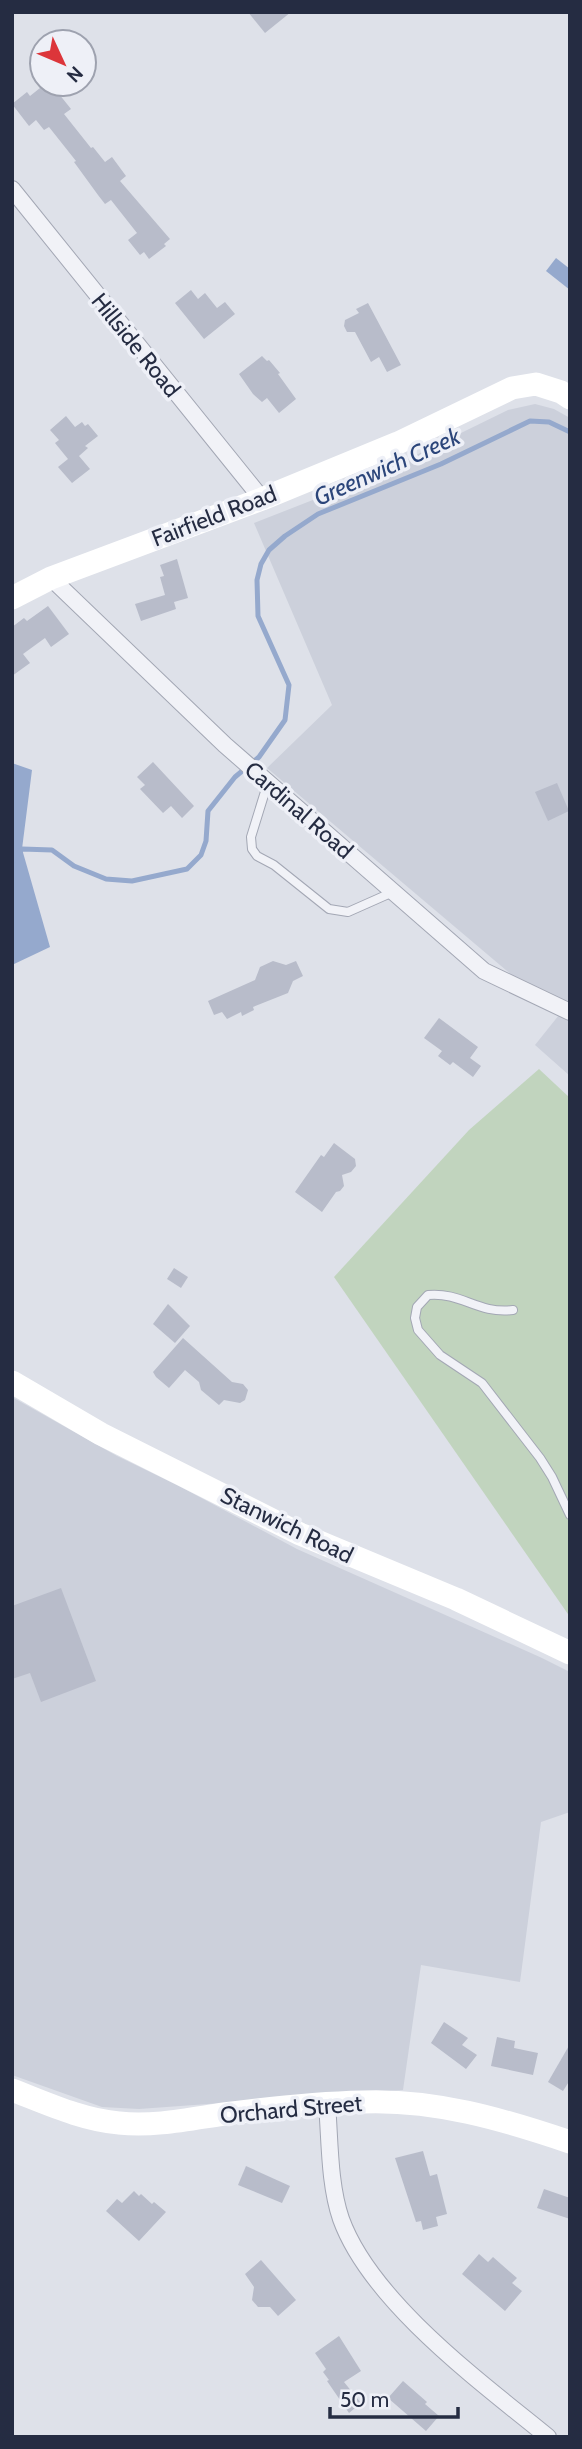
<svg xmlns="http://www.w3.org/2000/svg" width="582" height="2449" font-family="Cabin,sans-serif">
<rect width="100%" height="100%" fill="#dee1e9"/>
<g fill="#ccd0db">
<path d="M 535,404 L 554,409 L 570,418 L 570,1076 L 535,1045 L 559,1015 L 267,768 L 332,705 L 254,523 L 369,478 L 508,410 Z"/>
<path d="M 12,1397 L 117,1456 L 177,1485 L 297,1549 L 542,1658 L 570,1672 L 570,1812 L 541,1822 L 520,1982 L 421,1965 L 403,2090 L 139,2109 L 102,2107 L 12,2075 Z"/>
</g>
<path fill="#c1d4be" d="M 539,1069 L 570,1098 L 570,1617 L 334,1277 L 469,1130 Z"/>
<g fill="#95a9cd">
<path d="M 556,258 L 570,269 L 570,290 L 546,271 Z"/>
<path d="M 12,763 L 32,770 L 22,849 L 50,947 L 12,965 Z"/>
</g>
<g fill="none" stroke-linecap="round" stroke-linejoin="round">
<path stroke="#95a9cd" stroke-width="5" d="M 12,862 L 22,849 L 52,850 L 74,866 L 106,879 L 132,881 L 187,869 L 201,855 L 206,841 L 208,811 L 235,777 L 259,757 L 285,720 L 289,685 L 258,616 L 257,580 L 261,564 L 269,550 L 285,536 L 318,514 L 441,464 L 530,421 L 549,422 L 570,432"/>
</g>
<g fill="#b8bcca">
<path d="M 248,12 L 291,12 L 265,33 Z"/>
<path d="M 45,84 L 51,84 L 71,109 L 64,114 L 91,148 L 93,147 L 105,162 L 112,157 L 126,176 L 120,181 L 170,239 L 164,244 L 166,246 L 149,259 L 144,252 L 140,255 L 128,240 L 137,233 L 111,200 L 105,204 L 98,195 L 74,162 L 76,161 L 49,127 L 44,130 L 36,120 L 29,126 L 12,104 L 27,92 L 30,96 Z"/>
<path d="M 191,290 L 198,299 L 205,293 L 217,308 L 225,302 L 235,314 L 204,339 L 175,303 Z"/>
<path d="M 368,303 L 401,365 L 387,372 L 379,357 L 371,362 L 355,332 L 347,332 L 344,326 L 345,320 L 359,313 L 356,309 Z"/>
<path d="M 262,356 L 267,361 L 269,360 L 280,373 L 278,374 L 296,399 L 279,413 L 267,398 L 262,402 L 253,394 L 239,374 Z"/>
<path d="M 66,416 L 75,427 L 82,422 L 85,426 L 88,424 L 98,436 L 85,446 L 88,448 L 79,456 L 90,469 L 72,483 L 58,467 L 68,459 L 55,443 L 59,440 L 50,430 Z"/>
<path d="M 177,559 L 188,598 L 174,602 L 176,609 L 141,621 L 135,604 L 165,595 L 160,577 L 164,576 L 160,565 Z"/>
<path d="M 48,606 L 69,634 L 51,647 L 45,638 L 23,654 L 30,663 L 12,676 L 12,627 L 24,618 L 27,621 Z"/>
<path d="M 153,762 L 194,806 L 182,818 L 171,806 L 163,813 L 140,789 L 145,785 L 137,777 Z"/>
<path d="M 557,783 L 569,811 L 548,821 L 535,792 Z"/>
<path d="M 273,961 L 286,965 L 296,961 L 303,976 L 293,981 L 288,993 L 253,1007 L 254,1010 L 242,1016 L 241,1012 L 227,1019 L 222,1012 L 214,1015 L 208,1001 L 255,980 L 260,967 Z"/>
<path d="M 439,1018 L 478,1047 L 470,1058 L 481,1066 L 473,1077 L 453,1062 L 450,1065 L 438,1056 L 442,1051 L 424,1038 Z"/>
<path d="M 334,1143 L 355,1159 L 356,1166 L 351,1172 L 342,1175 L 344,1186 L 340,1191 L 336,1192 L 322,1212 L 295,1192 L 321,1155 L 324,1157 Z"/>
<path d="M 174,1268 L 188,1277 L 181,1288 L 167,1279 Z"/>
<path d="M 168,1304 L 190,1326 L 175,1343 L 153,1324 Z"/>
<path d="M 183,1338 L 232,1382 L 243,1384 L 248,1390 L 245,1400 L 240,1403 L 224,1400 L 219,1405 L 201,1390 L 199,1382 L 185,1370 L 169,1388 L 156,1377 L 153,1372 Z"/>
<path d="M 61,1588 L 96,1681 L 41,1702 L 30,1673 L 12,1679 L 12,1606 Z"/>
<path d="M 444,2022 L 468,2038 L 462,2045 L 477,2055 L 466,2069 L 431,2043 Z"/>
<path d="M 497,2037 L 515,2041 L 514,2048 L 538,2053 L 533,2075 L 491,2066 Z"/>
<path d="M 570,2044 L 570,2080 L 563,2091 L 548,2082 Z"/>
<path d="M 423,2151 L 430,2176 L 437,2174 L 447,2214 L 436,2217 L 438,2226 L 423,2230 L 421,2221 L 416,2222 L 395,2158 Z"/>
<path d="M 246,2166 L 290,2186 L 282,2203 L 238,2185 Z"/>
<path d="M 544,2189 L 570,2198 L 570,2219 L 537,2208 Z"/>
<path d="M 134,2191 L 139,2196 L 141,2194 L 152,2204 L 154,2202 L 166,2212 L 139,2241 L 106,2211 L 117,2199 L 122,2203 Z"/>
<path d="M 479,2254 L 488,2262 L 493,2257 L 517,2278 L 512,2283 L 522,2291 L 505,2311 L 462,2274 Z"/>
<path d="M 261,2260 L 296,2300 L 278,2316 L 270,2307 L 258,2307 L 252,2300 L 254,2287 L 245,2274 Z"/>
<path d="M 339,2336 L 361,2371 L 344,2382 L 361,2403 L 349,2413 L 327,2381 L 329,2380 L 323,2372 L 326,2369 L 315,2353 Z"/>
<path d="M 403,2381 L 427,2402 L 425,2404 L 439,2416 L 426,2431 L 388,2398 Z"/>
</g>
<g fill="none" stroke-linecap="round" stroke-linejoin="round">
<g stroke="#a3a7b4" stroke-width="10">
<g id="lane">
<path d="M 268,782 L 251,837 L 252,849 L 257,856 L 274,865 L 329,909 L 348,912 L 393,892"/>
<path d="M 513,1310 C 476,1314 463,1292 428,1295 L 417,1307 L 415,1318 L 418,1330 L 440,1355 L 482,1383 L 540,1458 L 552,1477 L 570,1515"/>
</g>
</g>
<g stroke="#a3a7b4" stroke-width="18">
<g id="street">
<path d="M 12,189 L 262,499"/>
<path d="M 51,578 L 225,745 L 484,971 L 570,1012"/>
<path d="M 327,2104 C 330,2141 329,2184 341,2219 C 371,2302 482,2383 548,2437"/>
</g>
</g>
<use href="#lane" stroke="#f1f2f7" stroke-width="8"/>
<use href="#street" stroke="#f1f2f7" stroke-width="16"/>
<g stroke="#fff" stroke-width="23">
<path d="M 12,598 L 51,578 L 262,499 L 398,443 L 512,388 L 536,384 L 561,392 L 570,398"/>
<path d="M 12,1382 L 101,1434 L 300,1534 L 456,1599 L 570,1653"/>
<path d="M 12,2090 C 46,2103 82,2120 119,2123 C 153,2127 190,2119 224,2114 C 270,2108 316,2103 362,2102 C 434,2099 502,2119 570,2142"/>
</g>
</g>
<g text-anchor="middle" stroke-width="7" stroke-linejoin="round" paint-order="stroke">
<g font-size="23" fill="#252c42" stroke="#eef0f7">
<text transform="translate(136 345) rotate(51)" y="8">Hillside Road</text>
<text transform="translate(214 516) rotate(-21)" y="8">Fairfield Road</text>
<text transform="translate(299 810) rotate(41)" y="8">Cardinal Road</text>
<text transform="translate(287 1525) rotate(26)" y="8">Stanwich Road</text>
<text transform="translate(291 2109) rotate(-5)" y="8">Orchard Street</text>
</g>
<g font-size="24" font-style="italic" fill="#2b457a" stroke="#eef0f7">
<text transform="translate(387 467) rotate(-24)" y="8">Greenwich Creek</text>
</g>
</g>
<rect width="582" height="2449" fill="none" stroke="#252c42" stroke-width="28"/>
<g transform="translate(63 63) rotate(134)"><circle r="33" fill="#eef0f7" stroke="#9ea2af" stroke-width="2"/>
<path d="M0-5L12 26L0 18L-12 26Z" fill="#dc353a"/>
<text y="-10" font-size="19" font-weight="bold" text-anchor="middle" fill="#252c42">N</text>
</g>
<path d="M330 2407v10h128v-10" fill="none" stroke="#252c42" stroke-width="3.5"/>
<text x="340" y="2407" font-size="21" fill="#252c42" stroke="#eef0f7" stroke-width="5" paint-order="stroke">50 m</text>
</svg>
